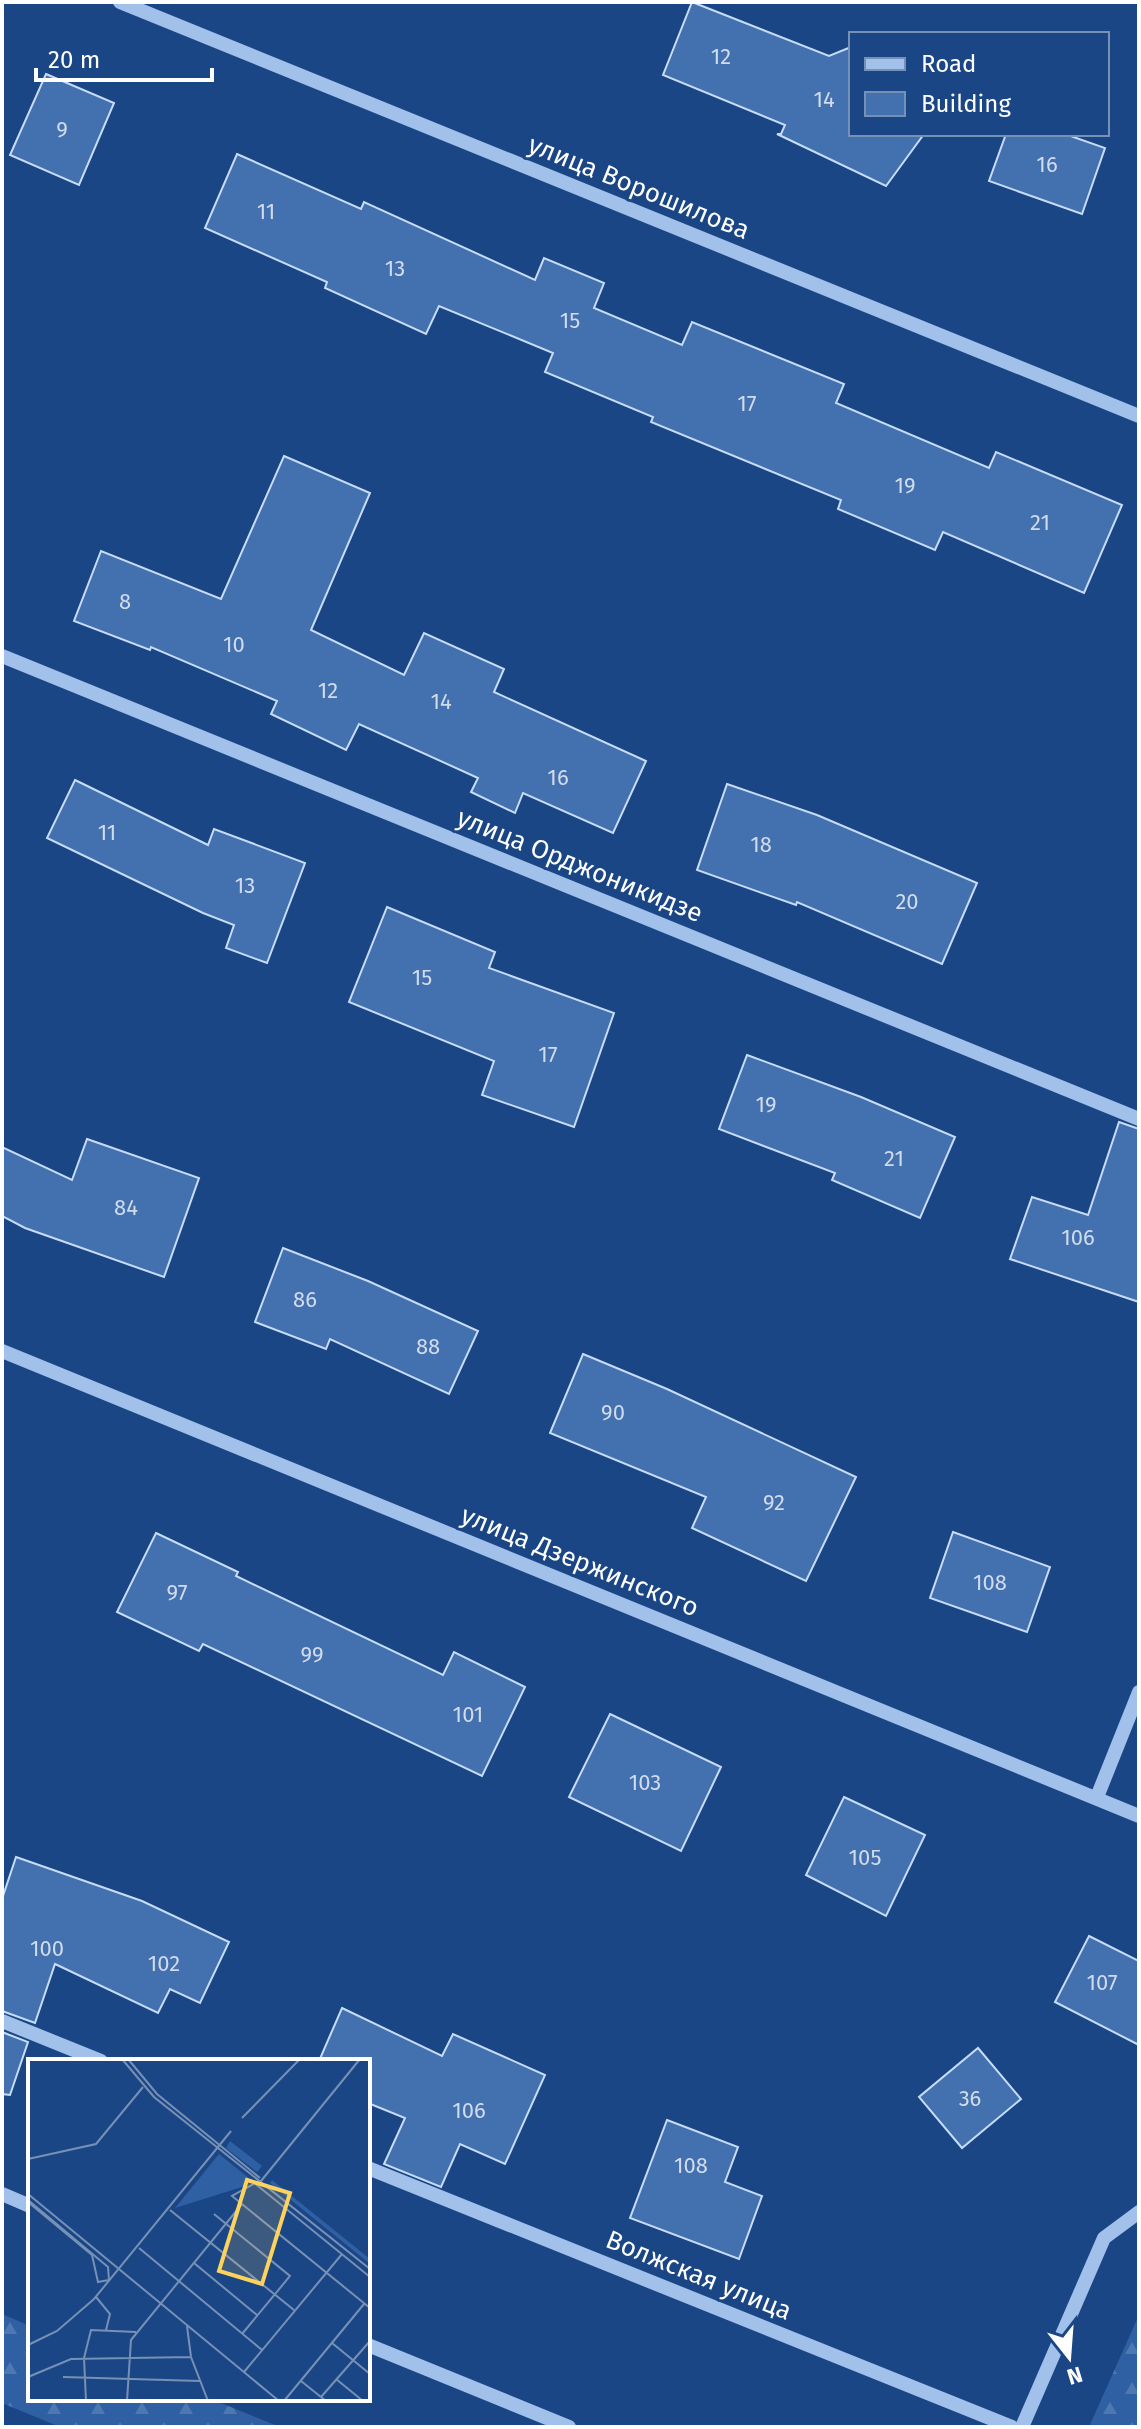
<svg xmlns="http://www.w3.org/2000/svg" width="1141" height="2429" font-family="'Fira Sans',sans-serif">
<defs>
<pattern id="forest-firs" width="22" height="20" patternUnits="userSpaceOnUse" patternTransform="scale(2)"><rect width="22" height="20" fill="#2e60a3"/><path d="M5 1l3.5 6h-7zM16 11l3.5 6h-7z" fill="#4d78b1"/></pattern>
</defs>
<rect width="100%" height="100%" fill="#1b4685"/>
<g fill="url(#forest-firs)">
<path d="M 2,2314 L 30,2326 L 30,2399 L 211,2399 L 280,2427 L 60,2427 L 2,2403 Z"/>
<path d="M 1139,2315 L 1139,2427 L 1089,2427 Z"/>
</g>
<g fill="#4370ae" stroke="#c6dcf8" stroke-width="2">
<path d="M 692,2 L 829,56 L 851,47 L 851,134 L 924,134 L 886,186 L 777,134 L 781,134 L 785,125 L 663,75 Z"/>
<path d="M 46,74 L 114,103 L 79,185 L 10,155 Z"/>
<path d="M 1006,134 L 1065,134 L 1105,148 L 1082,214 L 989,181 Z"/>
<path d="M 237,154 L 361,209 L 364,202 L 535,280 L 544,258 L 604,283 L 594,308 L 682,345 L 692,322 L 844,384 L 836,403 L 989,468 L 996,452 L 1122,505 L 1084,593 L 943,532 L 935,550 L 838,509 L 841,500 L 651,422 L 653,417 L 545,372 L 553,353 L 439,306 L 426,334 L 325,288 L 327,282 L 205,228 Z"/>
<path d="M 284,456 L 370,493 L 311,630 L 404,675 L 424,633 L 504,669 L 494,692 L 646,761 L 613,833 L 523,793 L 515,813 L 471,792 L 478,778 L 359,724 L 346,750 L 271,714 L 277,701 L 151,647 L 150,650 L 74,621 L 101,551 L 221,599 Z"/>
<path d="M 75,780 L 208,845 L 214,829 L 305,863 L 267,963 L 226,948 L 234,925 L 203,913 L 47,838 Z"/>
<path d="M 727,784 L 817,815 L 977,883 L 942,964 L 797,902 L 796,905 L 697,870 Z"/>
<path d="M 387,907 L 495,952 L 489,968 L 614,1013 L 574,1127 L 482,1095 L 494,1061 L 349,1002 Z"/>
<path d="M 747,1055 L 861,1097 L 955,1137 L 920,1218 L 832,1180 L 835,1173 L 719,1129 Z"/>
<path d="M 1119,1122 L 1139,1129 L 1139,1302 L 1010,1259 L 1032,1197 L 1088,1215 Z"/>
<path d="M 87,1139 L 199,1178 L 164,1277 L 25,1228 L 2,1216 L 2,1147 L 72,1180 Z"/>
<path d="M 283,1248 L 368,1281 L 478,1331 L 449,1394 L 330,1339 L 326,1349 L 255,1322 Z"/>
<path d="M 583,1354 L 667,1389 L 856,1477 L 806,1581 L 692,1528 L 706,1497 L 550,1433 Z"/>
<path d="M 953,1532 L 1050,1567 L 1027,1632 L 930,1598 Z"/>
<path d="M 156,1533 L 238,1572 L 236,1576 L 443,1675 L 454,1652 L 525,1687 L 482,1776 L 203,1644 L 199,1651 L 117,1612 Z"/>
<path d="M 610,1714 L 721,1767 L 681,1851 L 569,1797 Z"/>
<path d="M 844,1797 L 925,1835 L 886,1916 L 806,1875 Z"/>
<path d="M 16,1857 L 142,1901 L 229,1942 L 200,2003 L 170,1989 L 158,2013 L 55,1964 L 35,2023 L 2,2011 L 2,1899 Z"/>
<path d="M 1089,1936 L 1139,1961 L 1139,2045 L 1055,2002 Z"/>
<path d="M 342,2008 L 442,2056 L 453,2034 L 545,2075 L 505,2164 L 460,2144 L 441,2187 L 384,2164 L 405,2118 L 368,2103 L 368,2061 L 319,2061 Z"/>
<path d="M 2,2032 L 28,2042 L 10,2095 L 2,2094 Z"/>
<path d="M 978,2048 L 1021,2099 L 962,2148 L 919,2097 Z"/>
<path d="M 667,2120 L 738,2147 L 725,2182 L 762,2196 L 739,2259 L 630,2218 Z"/>
</g>
<g fill="none" stroke-linecap="round" stroke-linejoin="round">
<g stroke="#a1c1eb" stroke-width="14">
<path d="M 120,2 L 1139,416"/>
<path d="M 2,656 L 1139,1119"/>
<path d="M 2,1351 L 1139,1816"/>
<path d="M 1097,1797 L 1139,1692"/>
<path d="M 2,2021 L 101,2061"/>
<path d="M 368,2168 L 1012,2427"/>
<path d="M 2,2194 L 30,2206"/>
<path d="M 368,2345 L 569,2427"/>
<path d="M 1022,2427 L 1104,2238 L 1139,2212"/>
</g>
</g>
<g text-anchor="middle" stroke-width="6" stroke-linejoin="round" paint-order="stroke">
<g font-size="22" fill="#d0dbeb">
<text x="721" y="64">12</text>
<text x="824" y="107">14</text>
<text x="62" y="137">9</text>
<text x="1047" y="172">16</text>
<text x="266" y="219">11</text>
<text x="395" y="276">13</text>
<text x="570" y="328">15</text>
<text x="747" y="411">17</text>
<text x="905" y="493">19</text>
<text x="1040" y="530">21</text>
<text x="125" y="609">8</text>
<text x="234" y="652">10</text>
<text x="328" y="698">12</text>
<text x="441" y="709">14</text>
<text x="558" y="785">16</text>
<text x="107" y="840">11</text>
<text x="761" y="852">18</text>
<text x="245" y="893">13</text>
<text x="907" y="909">20</text>
<text x="422" y="985">15</text>
<text x="548" y="1062">17</text>
<text x="766" y="1112">19</text>
<text x="894" y="1166">21</text>
<text x="126" y="1215">84</text>
<text x="1078" y="1245">106</text>
<text x="305" y="1307">86</text>
<text x="428" y="1354">88</text>
<text x="613" y="1420">90</text>
<text x="774" y="1510">92</text>
<text x="990" y="1590">108</text>
<text x="177" y="1600">97</text>
<text x="312" y="1662">99</text>
<text x="468" y="1722">101</text>
<text x="645" y="1790">103</text>
<text x="865" y="1865">105</text>
<text x="47" y="1956">100</text>
<text x="164" y="1971">102</text>
<text x="1102" y="1990">107</text>
<text x="970" y="2106">36</text>
<text x="469" y="2118">106</text>
<text x="691" y="2173">108</text>
</g>
<g font-size="26" fill="#fff" stroke="#1b4685">
<text transform="translate(639 187) rotate(22)" y="9">улица Ворошилова</text>
<text transform="translate(580 865) rotate(22)" y="9">улица Орджоникидзе</text>
<text transform="translate(580 1561) rotate(22)" y="9">улица Дзержинского</text>
<text transform="translate(699 2275) rotate(22)" y="9">Волжская улица</text>
</g>
</g>
<g transform="translate(28 2059)">
<rect width="342" height="342" fill="#1b4685"/>
<path d="M 202,82 L 234,107 L 229,113 L 198,89 Z" fill="#2e60a3"/>
<path d="M 191,95 L 222,120 L 217,127 L 147,149 ZM 244,121 L 342,200 L 342,205 L 242,124 Z" fill="#2e60a3"/>
<path fill="none" stroke="#7690b6" stroke-width="2" d="M 94,0 L 126,38 L 342,210M 100,0 L 129,35 L 232,119M 214,59 L 272,0M 0,100 L 68,85 L 115,28M 231,122 L 204,137 L 342,249M 233,122 L 332,0M 225,123 L 342,218M 0,135 L 251,342M 0,141 L 80,208 L 81,221 L 70,223 L 64,196 L 0,143M 142,151 L 266,251M 186,155 L 262,217 L 214,275M 111,189 L 234,291M 166,204 L 229,256M 68,238 L 82,255 L 78,271M 159,267 L 163,298 L 180,342M 304,284 L 342,315M 0,286 L 29,272 L 66,240 L 203,72M 216,313 L 314,195M 0,318 L 43,300 L 163,298M 35,318 L 172,322M 308,320 L 335,342M 273,322 L 298,342M 293,338 L 342,282M 58,342 L 56,299 L 63,271 L 108,273M 99,342 L 103,281 L 214,145M 256,342 L 336,245"/>
<path fill="#fdd35d" fill-opacity="0.15" stroke="#fdd35d" stroke-width="4" d="M 219,121 L 262,134 L 234,225 L 191,212 Z"/>
<rect width="342" height="342" fill="none" stroke="#fff" stroke-width="4"/>
</g>
<rect width="1141" height="2429" fill="none" stroke="#ffffff" stroke-width="8"/>
<rect x="849" y="32" width="260" height="104" fill="#1b4685" stroke="#7690b6" stroke-width="2"/>
<rect x="865" y="58" width="40" height="12" fill="#a1c1eb" stroke="#7690b6" stroke-width="2"/>
<text x="921" y="72" font-size="24" fill="#ffffff">Road</text>
<rect x="865" y="92" width="40" height="24" fill="#4370ae" stroke="#7690b6" stroke-width="2"/>
<text x="921" y="112" font-size="24" fill="#ffffff">Building</text>
<g transform="translate(1069 2357) rotate(163)" stroke="#1b4685" stroke-width="6" paint-order="stroke">
<path d="M0-6L14 30L0 20L-14 30Z" fill="#ffffff"/>
<text y="-12" font-size="22" font-weight="bold" text-anchor="middle" fill="#ffffff">N</text>
</g>
<path d="M36 68v12h176v-12" fill="none" stroke="#ffffff" stroke-width="4"/>
<text x="48" y="68" font-size="24" fill="#ffffff" stroke="#1b4685" stroke-width="6" paint-order="stroke">20 m</text>
</svg>
